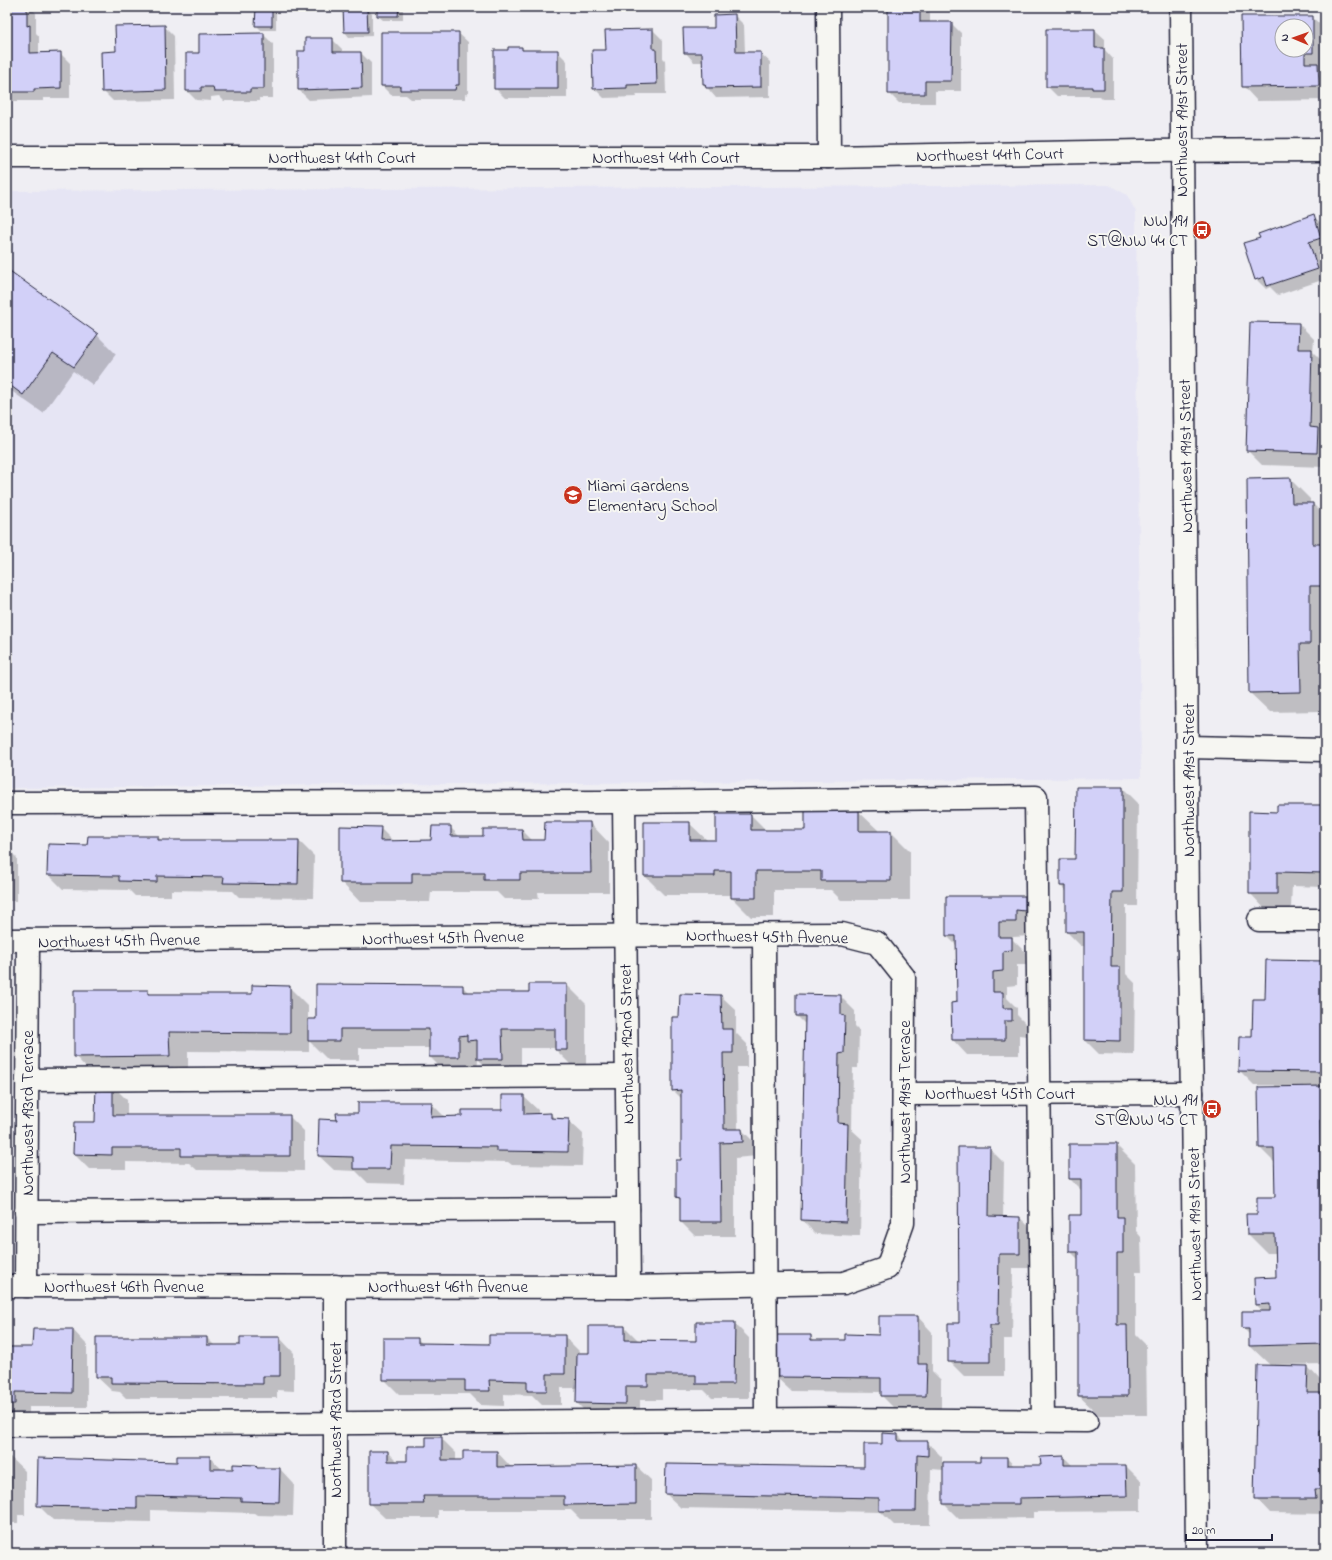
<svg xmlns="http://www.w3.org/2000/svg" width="1332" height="1560" font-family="'Indie Flower',sans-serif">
<rect width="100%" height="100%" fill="#efeef3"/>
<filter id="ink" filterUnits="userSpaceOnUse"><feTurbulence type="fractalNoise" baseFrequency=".025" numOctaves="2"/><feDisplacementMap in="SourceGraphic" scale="8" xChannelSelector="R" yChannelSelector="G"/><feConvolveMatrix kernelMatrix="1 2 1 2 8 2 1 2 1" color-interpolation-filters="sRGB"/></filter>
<g filter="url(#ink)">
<path fill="#e6e5f4" d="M 1109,185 L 1127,195 L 1136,212 L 1141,778 L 7,788 L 7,191 Z"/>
<g fill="#0003" fill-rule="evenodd">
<path d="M 7,7 L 30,7 L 36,13 L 36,33 L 39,36 L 39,54 L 60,53 L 70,63 L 70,98 L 43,98 L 43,101 L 10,101 L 7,98 Z"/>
<path d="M 257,7 L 273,7 L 276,10 L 276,30 L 261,30 L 256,25 Z"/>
<path d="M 378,7 L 403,7 L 403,20 L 383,20 L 378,16 Z"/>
<path d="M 889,7 L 924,7 L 930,13 L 930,23 L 951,23 L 961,33 L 961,91 L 935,91 L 935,103 L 899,103 L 889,93 Z"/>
<path d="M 367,9 L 372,14 L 372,36 L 349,37 L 345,32 Z"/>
<path d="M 734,15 L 744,25 L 745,53 L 760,53 L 770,62 L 770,97 L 716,98 L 704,84 L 703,62 L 694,62 L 685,52 Z"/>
<path d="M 1242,17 L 1312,17 L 1325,29 L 1325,67 L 1321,67 L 1325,71 L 1325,100 L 1257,101 L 1243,86 ZM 1282,26 L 1306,26 L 1306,50 L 1282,50 Z"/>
<path d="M 164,26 L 174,36 L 175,100 L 113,101 L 103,91 L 117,52 Z"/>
<path d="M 653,30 L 663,40 L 663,58 L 665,60 L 666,94 L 636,94 L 637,97 L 604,98 L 594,88 L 607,51 Z"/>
<path d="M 1047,30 L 1095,30 L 1105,39 L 1105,50 L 1113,59 L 1113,99 L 1103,99 L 1100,96 L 1057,96 L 1047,86 Z"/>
<path d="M 458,33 L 468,42 L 468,95 L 465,94 L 465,99 L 411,99 L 406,95 L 391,95 L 382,86 Z"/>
<path d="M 263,34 L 273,44 L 273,98 L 259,98 L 259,101 L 224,101 L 219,96 L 211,97 L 211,101 L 196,100 L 187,91 L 200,54 Z"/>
<path d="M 332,39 L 342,49 L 342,53 L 361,53 L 371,63 L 371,97 L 309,100 L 299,90 L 306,52 Z"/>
<path d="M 521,48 L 525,51 L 557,51 L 567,61 L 567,98 L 505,98 L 495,88 Z"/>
<path d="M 1313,216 L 1323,225 L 1325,231 L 1325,249 L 1318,251 L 1325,271 L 1325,279 L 1278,295 L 1270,287 L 1266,289 L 1256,279 L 1261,239 Z"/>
<path d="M 7,270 L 97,335 L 116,354 L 93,385 L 73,371 L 43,413 L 7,388 Z"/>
<path d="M 1299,324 L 1314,339 L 1313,352 L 1325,364 L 1325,467 L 1262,465 L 1247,450 Z"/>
<path d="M 1291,480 L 1310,499 L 1310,504 L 1313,504 L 1325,516 L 1325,663 L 1319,663 L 1320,711 L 1270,712 L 1250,693 Z"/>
<path d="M 1077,788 L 1123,788 L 1138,803 L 1137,906 L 1126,906 L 1126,974 L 1135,983 L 1134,1055 L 1099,1054 L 1085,1040 L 1085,946 L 1081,946 L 1067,932 L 1067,892 L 1061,886 L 1061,860 L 1076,860 Z"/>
<path d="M 1325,806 L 1325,887 L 1292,886 L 1291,908 L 1264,908 L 1250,893 L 1278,813 Z"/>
<path d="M 858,811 L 878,830 L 878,832 L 891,832 L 910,851 L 910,900 L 841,900 L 831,890 L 774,890 L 774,917 L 751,917 L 732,898 L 732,895 L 664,895 L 645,876 L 689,823 L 708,841 L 717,841 L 751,815 L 767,831 L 806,831 Z"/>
<path d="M 546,823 L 590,823 L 609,843 L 609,892 L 538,892 L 539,899 L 504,899 L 497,892 L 431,892 L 430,902 L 360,902 L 341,882 L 380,828 L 394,842 L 432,841 L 450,827 L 460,837 L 484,837 L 522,830 L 533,841 L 545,841 Z"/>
<path d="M 158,837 L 162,841 L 299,841 L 314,856 L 313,898 L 239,897 L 233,891 L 171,890 L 171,896 L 135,896 L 129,890 L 63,889 L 48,874 L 88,846 Z"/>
<path d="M 7,848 L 17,858 L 17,901 L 7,901 Z"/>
<path d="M 1025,897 L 1040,912 L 1031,936 L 1013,937 L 1013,940 L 1026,953 L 1026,965 L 1017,965 L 1017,985 L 1007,986 L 1007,998 L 1017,1008 L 1017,1015 L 1026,1024 L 1027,1036 L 1019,1035 L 1019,1055 L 967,1055 L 953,1040 L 958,1003 L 957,946 L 947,936 Z"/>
<path d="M 1325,962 L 1325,1364 L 1270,1365 L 1250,1346 L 1250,1335 L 1243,1328 L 1263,1312 L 1256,1304 L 1277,1278 L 1276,1253 L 1267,1253 L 1248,1234 L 1247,1215 L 1258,1215 L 1276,1198 L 1275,1163 L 1260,1148 L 1275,1085 L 1254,1085 L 1239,1070 L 1253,1038 L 1266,1000 Z"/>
<path d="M 567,985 L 586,1004 L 586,1069 L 575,1069 L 556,1050 L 556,1048 L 521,1048 L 521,1078 L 497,1078 L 478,1059 L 477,1075 L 449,1076 L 430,1057 L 430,1048 L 359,1048 L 359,1060 L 328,1060 L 309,1041 L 309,1052 L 188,1051 L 188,1075 L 94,1076 L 75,1056 L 148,991 L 151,995 L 253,995 L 289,987 L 308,1006 L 308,1020 L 317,1020 L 462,986 L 469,993 L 530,993 Z"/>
<path d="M 721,996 L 736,1010 L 736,1033 L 747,1044 L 747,1067 L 737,1067 L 738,1130 L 742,1130 L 757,1145 L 757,1156 L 735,1158 L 735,1236 L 695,1236 L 681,1222 L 681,1201 L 677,1197 L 682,1161 L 682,1099 L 673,1090 L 680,1018 Z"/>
<path d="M 840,996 L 855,1011 L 855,1027 L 859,1031 L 858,1068 L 853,1068 L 852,1130 L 862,1139 L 860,1236 L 816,1234 L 802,1220 L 805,1024 L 797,1016 Z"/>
<path d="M 112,1085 L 127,1100 L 127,1116 L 289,1116 L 304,1131 L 304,1171 L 197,1170 L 189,1163 L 126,1162 L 126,1169 L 89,1169 L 74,1154 L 75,1123 L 96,1123 Z"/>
<path d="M 523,1096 L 538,1110 L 538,1114 L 551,1114 L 556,1120 L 568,1120 L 583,1134 L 582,1166 L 512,1165 L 508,1162 L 405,1160 L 404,1184 L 368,1183 L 356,1171 L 334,1170 L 319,1156 L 338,1121 L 359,1114 L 431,1103 L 446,1118 L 463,1117 L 503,1111 Z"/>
<path d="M 1116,1145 L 1135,1164 L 1136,1231 L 1141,1237 L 1142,1272 L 1136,1272 L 1136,1335 L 1146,1345 L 1147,1415 L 1099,1415 L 1079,1396 L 1079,1260 L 1070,1251 L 1082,1216 L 1082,1191 L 1070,1179 Z"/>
<path d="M 989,1148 L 1004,1163 L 1003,1218 L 1020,1218 L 1035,1232 L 1034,1268 L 1013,1268 L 1012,1339 L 1004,1339 L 1004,1376 L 964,1376 L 949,1361 L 960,1324 Z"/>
<path d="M 918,1317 L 932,1332 L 932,1371 L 941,1380 L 941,1411 L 896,1410 L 882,1396 L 882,1392 L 791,1391 L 776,1377 L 811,1336 L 815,1341 L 846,1341 L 880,1336 Z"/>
<path d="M 734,1323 L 749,1338 L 749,1398 L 712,1398 L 704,1390 L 662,1390 L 662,1400 L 640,1400 L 640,1418 L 592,1418 L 577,1403 L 577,1388 L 561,1388 L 561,1405 L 542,1405 L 532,1395 L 504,1394 L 504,1406 L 481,1405 L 470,1394 L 399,1394 L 384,1379 L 384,1339 L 418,1339 L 423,1345 L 490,1345 L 564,1336 L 579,1351 L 579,1354 L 590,1354 L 625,1327 L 639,1341 L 697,1342 Z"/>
<path d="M 73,1330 L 87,1345 L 87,1407 L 29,1407 L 29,1419 L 7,1418 L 7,1348 L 33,1348 Z"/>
<path d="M 207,1338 L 215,1346 L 241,1346 L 280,1338 L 294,1353 L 294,1391 L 277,1390 L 277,1398 L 126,1398 L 120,1392 L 112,1391 L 97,1377 Z"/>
<path d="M 1308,1367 L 1322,1382 L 1322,1395 L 1325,1398 L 1325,1514 L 1270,1513 L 1256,1498 Z"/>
<path d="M 883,1434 L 898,1435 L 905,1442 L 927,1442 L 942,1457 L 942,1463 L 981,1463 L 1007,1458 L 1014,1466 L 1042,1466 L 1064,1457 L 1073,1466 L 1126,1466 L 1141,1481 L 1141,1511 L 1033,1512 L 1033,1518 L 959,1519 L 944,1504 L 944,1470 L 931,1469 L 930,1525 L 894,1525 L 881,1512 L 681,1508 L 666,1494 L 865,1468 L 882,1445 Z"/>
<path d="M 441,1438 L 456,1453 L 456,1461 L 463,1461 L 497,1452 L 511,1467 L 636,1466 L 651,1480 L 651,1519 L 580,1519 L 571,1510 L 438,1510 L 438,1518 L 385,1518 L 370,1504 L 388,1452 L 398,1462 L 408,1462 Z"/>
<path d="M 7,1454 L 25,1471 L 25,1515 L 18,1515 L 18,1523 L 7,1523 Z"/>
<path d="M 209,1457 L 223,1470 L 234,1470 L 255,1466 L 258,1469 L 280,1469 L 294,1484 L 293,1516 L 257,1515 L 254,1513 L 151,1510 L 151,1522 L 53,1520 L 38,1505 L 178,1463 Z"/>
</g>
<g fill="#d2d0f8" stroke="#22223b" fill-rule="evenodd">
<path d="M 7,7 L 27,7 L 27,26 L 30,25 L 30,53 L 61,52 L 61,88 L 34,89 L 34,92 L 7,92 Z"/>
<path d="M 256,7 L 272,7 L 272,26 L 255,26 Z"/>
<path d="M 377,7 L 399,7 L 398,16 L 377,16 Z"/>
<path d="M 888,7 L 920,7 L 920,22 L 952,22 L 951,81 L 925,81 L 925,94 L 888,94 Z"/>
<path d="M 343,8 L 367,8 L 368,32 L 344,32 Z"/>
<path d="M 735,14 L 736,52 L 761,52 L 761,87 L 706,88 L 705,84 L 703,84 L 702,53 L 684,53 L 683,28 L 714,28 L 714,15 Z"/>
<path d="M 1241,16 L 1313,16 L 1313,53 L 1305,53 L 1305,63 L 1318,63 L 1319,86 L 1242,87 ZM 1282,26 L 1306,26 L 1306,50 L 1282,50 Z"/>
<path d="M 165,25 L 166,90 L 102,92 L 101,52 L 116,51 L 115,26 Z"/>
<path d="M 653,29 L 653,49 L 656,49 L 657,84 L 627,85 L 627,88 L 593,89 L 592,50 L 606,50 L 605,30 Z"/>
<path d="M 1046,29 L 1095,29 L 1095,48 L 1104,48 L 1104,89 L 1092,89 L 1092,87 L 1046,87 Z"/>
<path d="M 381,32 L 459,32 L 459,85 L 456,85 L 455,90 L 400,90 L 400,86 L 381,86 Z"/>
<path d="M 264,33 L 264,89 L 250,89 L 250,92 L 214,92 L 213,87 L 201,87 L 201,91 L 186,91 L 186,53 L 199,53 L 199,34 Z"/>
<path d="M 305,38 L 333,38 L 333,52 L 361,52 L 362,88 L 298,90 L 298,51 L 305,51 Z"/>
<path d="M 508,47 L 522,47 L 522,50 L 558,50 L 558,89 L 494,89 L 494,50 L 508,50 Z"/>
<path d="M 1314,214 L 1321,238 L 1309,242 L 1318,269 L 1267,286 L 1264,277 L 1255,280 L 1243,243 L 1260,238 L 1258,234 Z"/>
<path d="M 7,269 L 98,334 L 74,367 L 53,353 L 23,395 L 7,383 Z"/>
<path d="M 1250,322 L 1299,323 L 1298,349 L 1312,349 L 1310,427 L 1318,428 L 1317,453 L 1246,451 Z"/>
<path d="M 1291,478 L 1292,503 L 1313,503 L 1313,544 L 1325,544 L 1325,586 L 1310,586 L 1310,644 L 1300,644 L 1301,692 L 1249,693 L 1247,479 Z"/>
<path d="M 1076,787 L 1123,787 L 1123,892 L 1112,892 L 1111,967 L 1120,967 L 1120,1041 L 1084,1040 L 1084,932 L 1066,932 L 1066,886 L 1060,886 L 1060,859 L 1075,859 Z"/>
<path d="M 1277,805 L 1325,805 L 1325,873 L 1277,872 L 1277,894 L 1249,894 L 1249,811 L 1277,812 Z"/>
<path d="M 805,810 L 859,810 L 859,831 L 891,831 L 891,881 L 821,881 L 821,871 L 756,871 L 756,898 L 731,898 L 731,871 L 715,871 L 715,876 L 644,876 L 644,822 L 690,822 L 690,840 L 716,840 L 716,814 L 751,814 L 751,830 L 805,830 Z"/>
<path d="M 545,822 L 590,822 L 591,873 L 520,873 L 520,880 L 484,880 L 484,873 L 412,873 L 412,883 L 340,883 L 340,826 L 381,827 L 380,841 L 431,840 L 432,826 L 451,826 L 451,836 L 483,836 L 483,829 L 522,829 L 523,840 L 544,840 Z"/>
<path d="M 88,836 L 158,836 L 158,840 L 299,840 L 298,884 L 223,883 L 224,877 L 157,876 L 157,882 L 119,881 L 119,876 L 47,875 L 48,844 L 87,845 Z"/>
<path d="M 946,896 L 1025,896 L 1025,911 L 1016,910 L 1016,922 L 999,922 L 999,937 L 1012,937 L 1012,950 L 1003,951 L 1003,971 L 993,972 L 993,992 L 1003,992 L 1003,1008 L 1012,1008 L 1012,1021 L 1005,1021 L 1005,1040 L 952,1040 L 951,1003 L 957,1002 L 956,936 L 946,936 Z"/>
<path d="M 1266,960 L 1325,961 L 1325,1072 L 1238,1071 L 1239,1037 L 1252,1037 L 1253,999 L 1265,999 Z"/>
<path d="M 316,984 L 463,985 L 463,992 L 529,992 L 529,984 L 567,984 L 567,1050 L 555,1050 L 555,1029 L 502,1029 L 503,1059 L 477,1059 L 477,1040 L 467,1041 L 467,1035 L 459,1036 L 459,1057 L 429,1057 L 429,1029 L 340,1029 L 340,1041 L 308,1041 L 308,1019 L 316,1019 Z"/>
<path d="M 252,985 L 290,986 L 290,1033 L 169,1032 L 170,1056 L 74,1057 L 74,990 L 148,990 L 148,994 L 252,994 Z"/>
<path d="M 680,994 L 721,995 L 722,1029 L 733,1029 L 733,1053 L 723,1053 L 724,1124 L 724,1129 L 742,1129 L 743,1142 L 720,1143 L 721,1222 L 680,1222 L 680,1198 L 676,1197 L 676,1160 L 681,1160 L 681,1090 L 672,1091 L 672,1017 L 679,1017 Z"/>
<path d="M 796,994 L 841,995 L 841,1015 L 845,1016 L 844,1053 L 839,1054 L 838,1123 L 848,1124 L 846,1222 L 801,1220 L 805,1016 L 796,1016 Z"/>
<path d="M 96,1084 L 113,1084 L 113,1115 L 290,1115 L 290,1156 L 181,1156 L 181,1148 L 112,1148 L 112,1155 L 73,1154 L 74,1122 L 95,1122 Z"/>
<path d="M 1325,1086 L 1325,1120 L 1320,1120 L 1321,1195 L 1325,1195 L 1325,1344 L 1249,1346 L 1249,1328 L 1242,1328 L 1242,1311 L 1270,1311 L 1270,1304 L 1255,1305 L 1254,1278 L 1276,1277 L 1275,1234 L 1247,1234 L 1246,1214 L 1257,1214 L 1257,1197 L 1275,1197 L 1274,1148 L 1259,1148 L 1258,1087 Z"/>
<path d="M 502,1095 L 524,1095 L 524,1114 L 551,1113 L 551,1118 L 569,1119 L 568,1152 L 496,1151 L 496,1147 L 391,1146 L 390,1169 L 353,1169 L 353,1157 L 318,1156 L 319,1119 L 337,1120 L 336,1113 L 358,1113 L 358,1102 L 432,1102 L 431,1117 L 462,1116 L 462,1110 L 502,1110 Z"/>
<path d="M 1069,1144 L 1117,1144 L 1117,1217 L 1123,1217 L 1123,1253 L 1117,1253 L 1117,1325 L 1127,1325 L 1128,1396 L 1078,1396 L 1078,1252 L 1069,1252 L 1069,1215 L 1081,1215 L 1081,1179 L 1069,1179 Z"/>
<path d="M 958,1147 L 990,1147 L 989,1216 L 1020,1217 L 1020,1254 L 999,1254 L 998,1325 L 990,1325 L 990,1362 L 948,1362 L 948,1323 L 959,1323 Z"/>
<path d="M 879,1316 L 918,1316 L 918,1364 L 927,1364 L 926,1396 L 881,1396 L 881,1378 L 775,1377 L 775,1335 L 811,1335 L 811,1340 L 845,1340 L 845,1334 L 879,1335 Z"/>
<path d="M 696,1322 L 735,1322 L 734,1384 L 696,1384 L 696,1375 L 648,1375 L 648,1386 L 626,1386 L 626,1404 L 576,1403 L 577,1353 L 589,1353 L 589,1326 L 625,1326 L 625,1340 L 696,1341 Z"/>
<path d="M 33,1329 L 73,1329 L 72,1393 L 15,1392 L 15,1404 L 7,1404 L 7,1347 L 32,1347 Z"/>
<path d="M 489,1335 L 565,1335 L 565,1374 L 547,1374 L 547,1391 L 527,1391 L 527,1381 L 489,1380 L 490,1391 L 465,1391 L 465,1380 L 383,1380 L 383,1338 L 418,1338 L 418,1343 L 489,1344 Z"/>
<path d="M 96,1337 L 207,1337 L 207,1345 L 240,1345 L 240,1337 L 280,1337 L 280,1376 L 263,1376 L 263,1384 L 111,1383 L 111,1377 L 96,1377 Z"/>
<path d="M 1257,1365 L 1308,1366 L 1307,1393 L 1321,1393 L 1321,1407 L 1325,1407 L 1325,1431 L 1320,1431 L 1320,1474 L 1325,1474 L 1325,1489 L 1315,1489 L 1316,1499 L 1254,1499 Z"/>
<path d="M 882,1433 L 898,1434 L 898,1441 L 928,1441 L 928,1456 L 917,1455 L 916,1511 L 879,1511 L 879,1498 L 665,1494 L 666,1464 L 864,1467 L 864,1444 L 882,1444 Z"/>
<path d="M 426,1437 L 442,1437 L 442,1460 L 463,1460 L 463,1451 L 497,1451 L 497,1467 L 636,1465 L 636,1504 L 564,1505 L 564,1496 L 423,1496 L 424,1504 L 369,1504 L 369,1451 L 388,1451 L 388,1461 L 407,1461 L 407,1446 L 426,1446 Z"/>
<path d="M 177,1456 L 210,1456 L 210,1469 L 233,1469 L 233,1464 L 256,1465 L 257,1468 L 280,1468 L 279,1502 L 241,1501 L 241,1498 L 137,1496 L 137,1508 L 37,1506 L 38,1458 L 177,1462 Z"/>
<path d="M 1064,1456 L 1064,1465 L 1126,1465 L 1127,1496 L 1019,1498 L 1019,1504 L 943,1504 L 943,1462 L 980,1462 L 980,1457 L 1007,1457 L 1007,1465 L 1041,1465 L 1040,1457 Z"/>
</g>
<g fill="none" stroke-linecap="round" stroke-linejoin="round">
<g stroke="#22223b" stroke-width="25">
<g id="minor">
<path d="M 828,7 L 829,157"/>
<path d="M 1181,7 L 1188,913 L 1192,1093 L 1197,1553"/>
<path d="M 7,157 L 829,157 L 1142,151 L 1325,150"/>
<path d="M 1188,747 L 1325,750"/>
<path d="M 624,802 L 629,1287"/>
<path d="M 7,803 L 624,802 L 1036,797 L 1043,1421"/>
<path d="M 1259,920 L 1325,920"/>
<path d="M 764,934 L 766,1419"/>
<path d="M 7,940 L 842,934 L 877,943 L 904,977 L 903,1223 L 887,1268 L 844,1283 L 629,1287 L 7,1286"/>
<path d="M 27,1080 L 627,1076"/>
<path d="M 904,1094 L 1192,1093"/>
<path d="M 26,1212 L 628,1209"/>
<path d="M 26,1286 L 28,940"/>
<path d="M 7,1425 L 362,1423 L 824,1419 L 1087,1421"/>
<path d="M 335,1553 L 335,1286"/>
</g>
</g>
<use href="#minor" stroke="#f6f6f2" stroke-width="22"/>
</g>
</g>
<defs>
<g id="bus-disc" transform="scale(1)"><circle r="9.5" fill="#c8321e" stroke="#f6f6f2"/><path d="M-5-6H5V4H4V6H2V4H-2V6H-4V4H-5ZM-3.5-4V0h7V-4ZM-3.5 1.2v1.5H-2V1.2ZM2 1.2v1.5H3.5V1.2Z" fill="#fff"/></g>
<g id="school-disc" transform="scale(1)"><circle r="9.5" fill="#c8321e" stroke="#f6f6f2"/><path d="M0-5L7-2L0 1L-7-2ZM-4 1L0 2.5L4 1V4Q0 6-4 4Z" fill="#fff"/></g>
</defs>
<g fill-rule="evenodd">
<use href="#bus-disc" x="1202" y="230"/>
<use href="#school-disc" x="573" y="495"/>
<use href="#bus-disc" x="1212" y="1109"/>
</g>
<g text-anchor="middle" stroke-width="4" stroke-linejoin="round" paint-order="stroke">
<g font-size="17" fill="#22223b" stroke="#f6f6f2">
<text transform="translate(1181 120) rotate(-90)" y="6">Northwest 191st Street</text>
<text transform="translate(990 154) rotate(-1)" y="6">Northwest 44th Court</text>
<text x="342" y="163">Northwest 44th Court</text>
<text x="666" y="163">Northwest 44th Court</text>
<text transform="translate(1185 456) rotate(-91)" y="6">Northwest 191st Street</text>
<text transform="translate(1188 780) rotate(-90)" y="6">Northwest 191st Street</text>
<text transform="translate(767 936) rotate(1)" y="6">Northwest 45th Avenue</text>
<text transform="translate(443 937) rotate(-1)" y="6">Northwest 45th Avenue</text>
<text transform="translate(119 940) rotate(-1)" y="6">Northwest 45th Avenue</text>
<text transform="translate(626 1044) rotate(-91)" y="6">Northwest 192nd Street</text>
<text x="1000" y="1099">Northwest 45th Court</text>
<text transform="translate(904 1102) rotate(-90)" y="6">Northwest 191st Terrace</text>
<text transform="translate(27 1113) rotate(-90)" y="6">Northwest 193rd Terrace</text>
<text transform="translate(1194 1224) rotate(-91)" y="6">Northwest 191st Street</text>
<text x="124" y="1292">Northwest 46th Avenue</text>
<text x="448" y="1292">Northwest 46th Avenue</text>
<text transform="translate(335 1420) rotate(-90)" y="6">Northwest 193rd Street</text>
</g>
<g font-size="17" fill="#22223b" stroke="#f6f6f2" text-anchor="end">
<text x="1188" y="226">NW 191<tspan x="1188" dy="20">ST@NW 44 CT</tspan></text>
<text x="587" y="491" text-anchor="start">Miami Gardens<tspan x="587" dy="20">Elementary School</tspan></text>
<text x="1198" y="1105">NW 191<tspan x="1198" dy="20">ST@NW 45 CT</tspan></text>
</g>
</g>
<rect width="1332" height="1560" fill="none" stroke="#f6f6f2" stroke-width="24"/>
<rect x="12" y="12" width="1308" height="1536" fill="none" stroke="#22223b" stroke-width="1.5" filter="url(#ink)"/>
<g transform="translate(1294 38) rotate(272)"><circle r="19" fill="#f6f6f2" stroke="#a1a1a9"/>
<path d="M0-3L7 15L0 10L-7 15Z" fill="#c8321e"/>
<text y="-6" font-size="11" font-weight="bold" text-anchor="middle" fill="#22223b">N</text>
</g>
<path d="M1186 1534v6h86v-6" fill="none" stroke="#22223b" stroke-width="2"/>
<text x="1192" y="1534" font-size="12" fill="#22223b" stroke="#f6f6f2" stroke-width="3" paint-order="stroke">20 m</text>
</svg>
